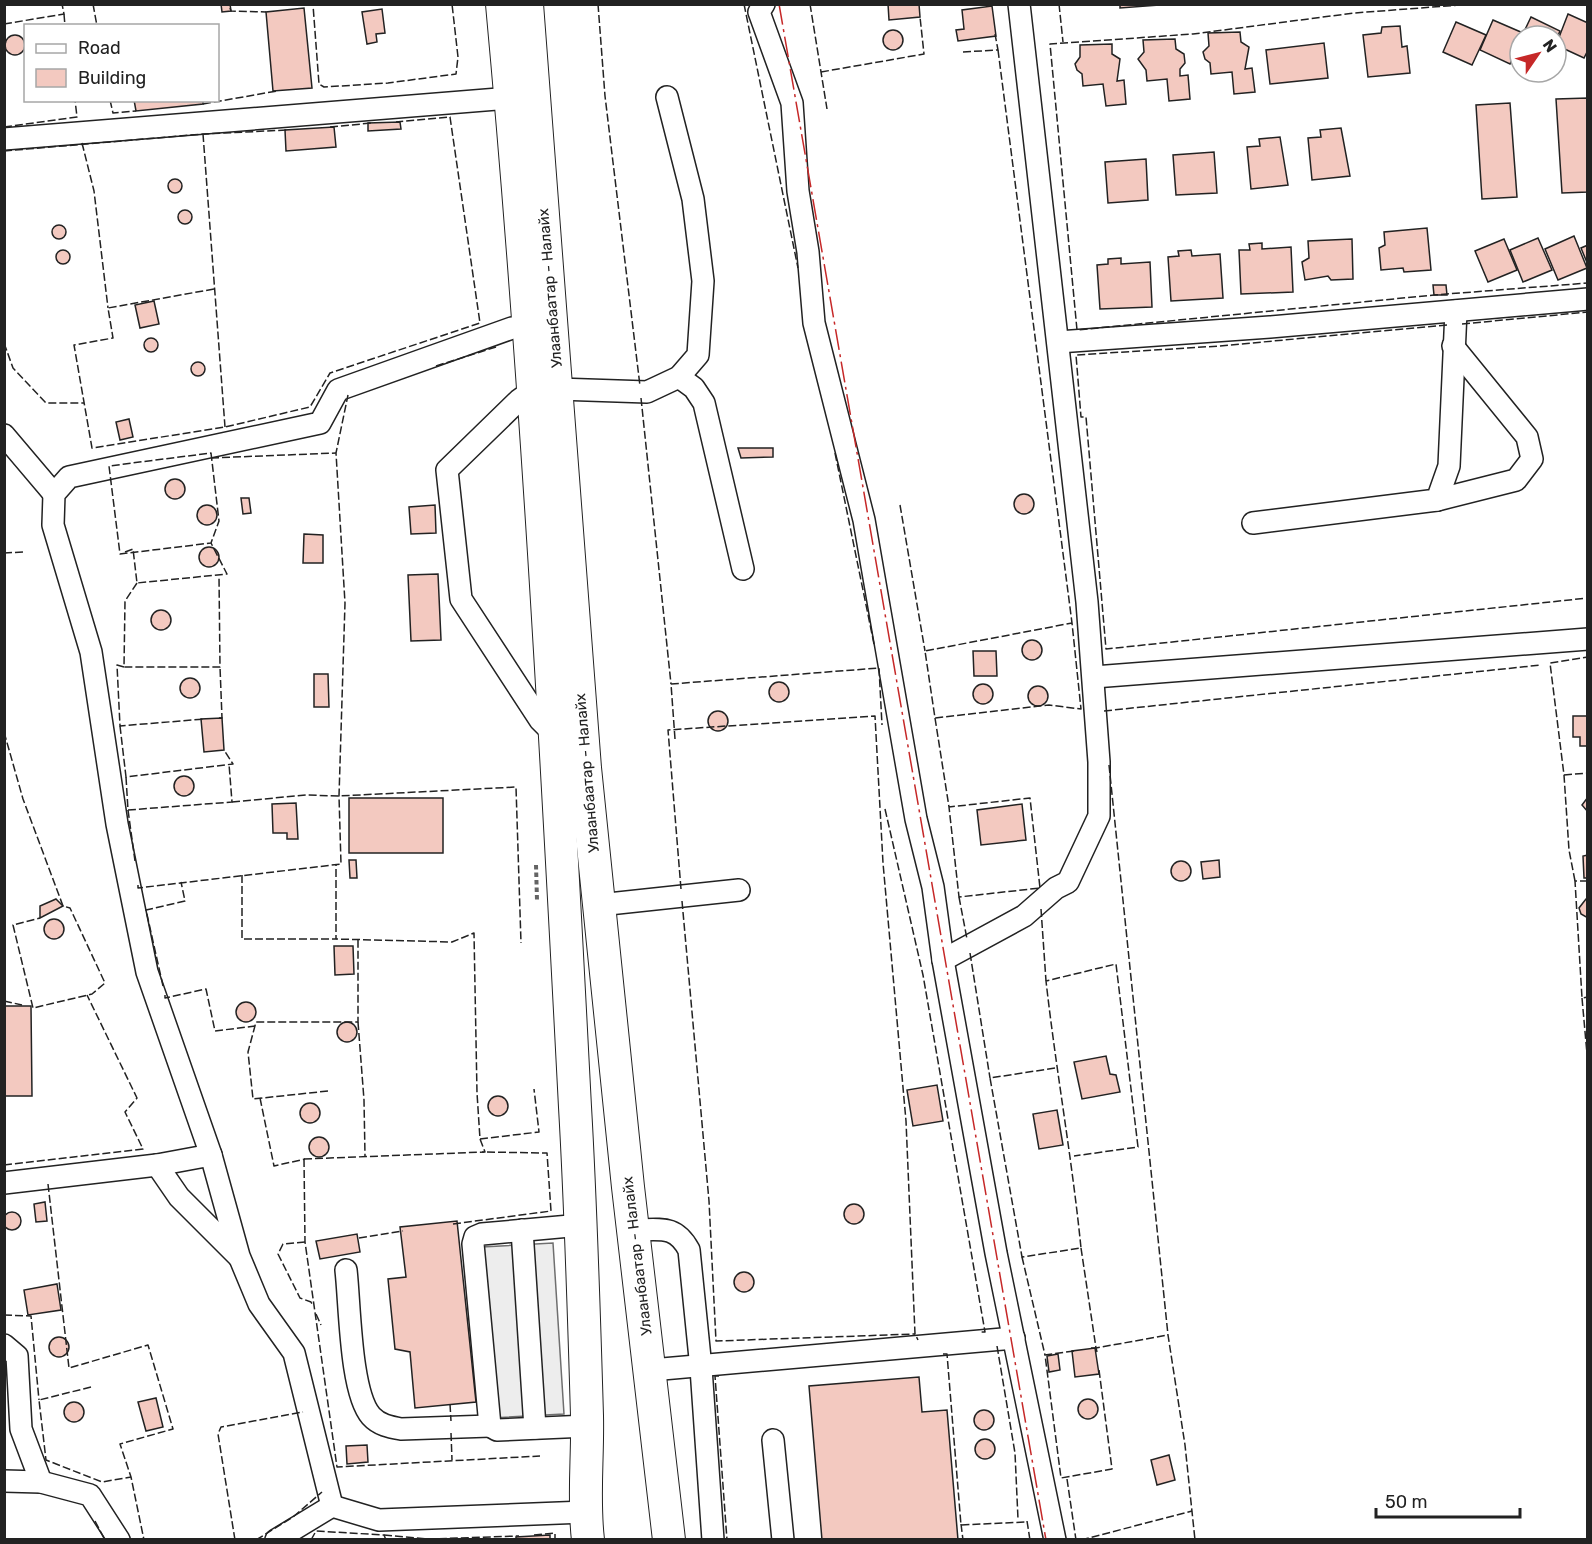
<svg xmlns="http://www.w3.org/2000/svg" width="1592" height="1544" font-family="Rubik,sans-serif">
<rect width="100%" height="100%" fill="#fff"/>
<path fill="#ededed" stroke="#6f6f6f" stroke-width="1.5" d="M 553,1243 L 564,1414 L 492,1418 L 482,1247 Z"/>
<g fill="#f3c9c0" stroke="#222" stroke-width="1.5">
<path d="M 221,4 L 230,4 L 231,11 L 222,12 Z"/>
<path d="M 888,4 L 919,4 L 920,17 L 889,20 Z"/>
<path d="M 1120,4 L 1173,4 L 1120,8 Z"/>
<path d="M 992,6 L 996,36 L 958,41 L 956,30 L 964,29 L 962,10 Z"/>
<path d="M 304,8 L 312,88 L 273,91 L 266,12 Z"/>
<path d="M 382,9 L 385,33 L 376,34 L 377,42 L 367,44 L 362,12 Z"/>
<path d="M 1568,14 L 1588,23 L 1588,50 L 1584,58 L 1556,45 Z"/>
<path d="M 1531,17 L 1560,31 L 1556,40 L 1556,36 L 1522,36 Z"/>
<path d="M 1493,20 L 1523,33 L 1510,64 L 1480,50 Z"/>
<path d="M 1456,22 L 1486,35 L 1472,65 L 1443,52 Z"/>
<path d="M 1400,26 L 1402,47 L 1407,46 L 1410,73 L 1368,77 L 1363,35 L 1381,33 L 1382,27 Z"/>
<circle cx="893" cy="40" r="10"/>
<path d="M 1240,32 L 1241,42 L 1249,47 L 1245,69 L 1252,68 L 1255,92 L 1234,94 L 1232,72 L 1211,74 L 1210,63 L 1205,59 L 1203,52 L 1209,46 L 1208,33 Z"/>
<circle cx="15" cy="45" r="10"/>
<path d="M 1175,39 L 1176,49 L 1184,54 L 1185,63 L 1180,69 L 1180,76 L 1188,75 L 1190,99 L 1169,101 L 1167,79 L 1147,81 L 1146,70 L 1138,59 L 1144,52 L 1143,40 Z"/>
<path d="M 1324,43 L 1328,78 L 1270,84 L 1266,50 Z"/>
<path d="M 1112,44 L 1112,54 L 1120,59 L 1117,81 L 1124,80 L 1126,104 L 1106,106 L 1103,84 L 1083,86 L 1082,74 L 1077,70 L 1075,64 L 1080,57 L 1080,45 Z"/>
<path d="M 1588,98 L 1588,192 L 1562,193 L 1556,99 Z"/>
<path d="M 134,100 L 203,100 L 203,104 L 136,111 Z"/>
<path d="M 1510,103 L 1517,197 L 1482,199 L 1476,105 Z"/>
<path d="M 400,122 L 401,129 L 368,131 L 368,123 Z"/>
<path d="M 334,127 L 336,147 L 286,151 L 285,130 Z"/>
<path d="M 1341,128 L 1350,176 L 1312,180 L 1308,138 L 1321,137 L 1320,130 Z"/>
<path d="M 1280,137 L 1288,185 L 1251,189 L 1247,147 L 1260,146 L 1259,139 Z"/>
<path d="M 1214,152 L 1217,193 L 1176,195 L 1173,155 Z"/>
<path d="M 1146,159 L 1148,200 L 1108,203 L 1105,162 Z"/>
<circle cx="175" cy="186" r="7"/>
<circle cx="185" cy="217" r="7"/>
<circle cx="59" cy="232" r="7"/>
<path d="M 1427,228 L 1431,270 L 1404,272 L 1403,268 L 1381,270 L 1379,248 L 1385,245 L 1384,232 Z"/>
<path d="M 1574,236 L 1587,268 L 1558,280 L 1545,249 Z"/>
<path d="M 1538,238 L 1552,270 L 1523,282 L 1510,250 Z"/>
<path d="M 1352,239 L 1353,279 L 1331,280 L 1328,276 L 1305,280 L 1302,262 L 1309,258 L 1308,241 Z"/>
<path d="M 1504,239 L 1517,270 L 1488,282 L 1475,251 Z"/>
<path d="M 1262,243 L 1262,249 L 1291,247 L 1293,292 L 1241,294 L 1239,250 L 1250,250 L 1249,244 Z"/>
<path d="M 1588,245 L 1588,265 L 1581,248 Z"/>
<circle cx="63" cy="257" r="7"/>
<path d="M 1191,250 L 1192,256 L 1220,254 L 1223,298 L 1171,301 L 1168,257 L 1179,256 L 1178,251 Z"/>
<path d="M 1121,258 L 1121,264 L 1150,262 L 1152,307 L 1100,309 L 1097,265 L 1108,264 L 1108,259 Z"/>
<path d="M 1433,285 L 1446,285 L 1447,295 L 1434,295 Z"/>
<path d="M 154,301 L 159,324 L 140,328 L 135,305 Z"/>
<circle cx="151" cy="345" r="7"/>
<circle cx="198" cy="369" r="7"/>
<path d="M 129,419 L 133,437 L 120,440 L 116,422 Z"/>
<path d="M 738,448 L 773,448 L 773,457 L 741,458 Z"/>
<circle cx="175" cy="489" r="10"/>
<circle cx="1024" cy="504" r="10"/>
<path d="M 241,498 L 249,498 L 251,513 L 243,514 Z"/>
<circle cx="207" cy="515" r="10"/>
<path d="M 435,505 L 436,533 L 411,534 L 409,507 Z"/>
<path d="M 304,534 L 323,535 L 323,563 L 303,563 Z"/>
<circle cx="209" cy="557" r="10"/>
<path d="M 438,574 L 441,640 L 411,641 L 408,575 Z"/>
<circle cx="161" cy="620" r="10"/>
<circle cx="1032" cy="650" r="10"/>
<path d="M 973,651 L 996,651 L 997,676 L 974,676 Z"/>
<path d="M 314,674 L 328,674 L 329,707 L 314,707 Z"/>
<circle cx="190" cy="688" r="10"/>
<circle cx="779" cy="692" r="10"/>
<circle cx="983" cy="694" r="10"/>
<circle cx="1038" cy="696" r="10"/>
<circle cx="718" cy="721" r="10"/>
<path d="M 1573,716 L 1588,716 L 1588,746 L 1580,746 L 1580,737 L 1573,737 Z"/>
<path d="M 222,718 L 224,750 L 204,752 L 201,719 Z"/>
<circle cx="184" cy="786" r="10"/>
<path d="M 1588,797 L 1588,812 L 1582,805 Z"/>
<rect x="349" y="798" width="94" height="55"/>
<path d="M 296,803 L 298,839 L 287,839 L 287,833 L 273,833 L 272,804 Z"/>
<path d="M 1022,804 L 1026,840 L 981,845 L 977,810 Z"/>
<path d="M 1588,855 L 1588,878 L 1584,878 L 1583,856 Z"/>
<path d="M 349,860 L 356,860 L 357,878 L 350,878 Z"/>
<path d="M 1219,860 L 1220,877 L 1203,879 L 1201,862 Z"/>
<circle cx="1181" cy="871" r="10"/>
<path d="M 56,899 L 63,906 L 40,918 L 40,906 Z"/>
<path d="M 1586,899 L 1588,899 L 1588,918 L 1581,914 L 1579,908 Z"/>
<circle cx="54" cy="929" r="10"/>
<path d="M 334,946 L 353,946 L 354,974 L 335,975 Z"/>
<circle cx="246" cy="1012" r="10"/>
<path d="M 4,1006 L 31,1006 L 32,1096 L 4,1096 Z"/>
<circle cx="347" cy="1032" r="10"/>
<path d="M 1106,1056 L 1110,1074 L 1116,1075 L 1120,1092 L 1082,1099 L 1074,1062 Z"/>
<path d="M 937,1085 L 943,1121 L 913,1126 L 907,1090 Z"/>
<circle cx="498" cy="1106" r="10"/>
<circle cx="310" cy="1113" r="10"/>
<path d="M 1057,1110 L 1063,1145 L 1039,1149 L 1033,1114 Z"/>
<circle cx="319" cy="1147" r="10"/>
<path d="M 45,1202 L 47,1221 L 36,1222 L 34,1204 Z"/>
<circle cx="854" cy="1214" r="10"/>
<circle cx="12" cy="1221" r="9"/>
<path d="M 457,1221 L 476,1402 L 415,1408 L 410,1352 L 395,1349 L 388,1279 L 406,1277 L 400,1227 Z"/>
<path d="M 357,1234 L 360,1252 L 320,1259 L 316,1241 Z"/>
<circle cx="744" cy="1282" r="10"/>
<path d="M 57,1284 L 61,1310 L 28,1315 L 24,1290 Z"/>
<circle cx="59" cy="1347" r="10"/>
<path d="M 1095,1348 L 1099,1374 L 1075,1377 L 1072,1351 Z"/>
<path d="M 1058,1354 L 1060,1370 L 1049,1372 L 1047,1356 Z"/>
<path d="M 919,1377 L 922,1412 L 947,1410 L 958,1540 L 822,1540 L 809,1386 Z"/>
<path d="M 156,1398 L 163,1427 L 146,1431 L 138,1402 Z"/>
<circle cx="1088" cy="1409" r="10"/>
<circle cx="74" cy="1412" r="10"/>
<circle cx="984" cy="1420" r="10"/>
<circle cx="985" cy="1449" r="10"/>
<path d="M 367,1445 L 368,1462 L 347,1464 L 346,1446 Z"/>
<path d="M 1169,1455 L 1175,1480 L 1157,1485 L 1151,1460 Z"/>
<path d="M 550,1535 L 550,1540 L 516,1540 L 516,1537 Z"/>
</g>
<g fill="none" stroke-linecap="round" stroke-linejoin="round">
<g stroke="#222" stroke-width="24">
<g id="minor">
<path d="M 764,4 L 759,12 L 792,103 L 798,191 L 808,252 L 814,323 L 864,520 L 916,819 L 933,887 L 943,960 L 996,1253 L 1055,1540"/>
<path d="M 4,139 L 511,98"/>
<path d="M 1058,342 L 1270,327 L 1588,299"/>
<path d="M 679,377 L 694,388 L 704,403 L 743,569"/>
<path d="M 558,389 L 647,392 L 679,377 L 698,355 L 703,281 L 693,199 L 667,97"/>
<path d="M 533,390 L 519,400 L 447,470 L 461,599 L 540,720 L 555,735"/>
<path d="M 4,435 L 54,494"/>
<path d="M 1437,500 L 1516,480 L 1532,459 L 1527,437 L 1453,346"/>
<path d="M 1253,523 L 1437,500 L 1449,466 L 1456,311"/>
<path d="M 1094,677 L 1588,639"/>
<path d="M 599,905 L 739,890"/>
<path d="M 943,960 L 1024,916 L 1056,888 L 1068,882 L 1099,816 L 1099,762 L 1087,602 L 1019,4"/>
<path d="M 157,1165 L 179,1197 L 238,1256"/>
<path d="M 4,1183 L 157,1165 L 211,1155"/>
<path d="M 581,1225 L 482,1234 L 475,1237 L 473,1244 L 490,1426 L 497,1430 L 587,1426"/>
<path d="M 522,1230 L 535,1428"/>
<path d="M 633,1230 C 660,1230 675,1224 689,1250 L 701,1368 L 713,1540"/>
<path d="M 346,1270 C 350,1304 350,1392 371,1416 C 379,1425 390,1427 401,1429 L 490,1426"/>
<path d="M 4,1345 L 17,1356 L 21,1429 L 41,1482"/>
<path d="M 651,1370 L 1014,1338"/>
<path d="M 773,1440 L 783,1540"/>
<path d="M 4,1481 L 41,1482 L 90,1495 L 119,1540"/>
<path d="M 332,1506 L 294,1353 L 259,1304 L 239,1256 L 211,1155 L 147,972 L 117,824 L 91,652 L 53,525 L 54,494 L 69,477 L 320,423 L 338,390 L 512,328 L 529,327"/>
<path d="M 276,1540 L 332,1506 L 379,1520 L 585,1512"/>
</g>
</g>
<g stroke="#222" stroke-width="34">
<g id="highway">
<path d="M 502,4 C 536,371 556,739 575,1107 C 581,1210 584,1313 587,1416 C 588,1458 583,1498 588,1540"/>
<path d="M 527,4 L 585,768 L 628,1187 L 669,1540"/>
</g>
</g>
<path stroke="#646464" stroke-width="4" stroke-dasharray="4.5 3" stroke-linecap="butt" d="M 536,865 L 537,900"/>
<use href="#minor" stroke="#fff" stroke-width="21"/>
<use href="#highway" stroke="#fff" stroke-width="32"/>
<g stroke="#222" stroke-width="1.5" stroke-dasharray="8 3" stroke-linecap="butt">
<path d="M 93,4 L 97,26"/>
<path d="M 320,4 L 313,5 L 319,84 L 324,87 L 388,83 L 456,74 L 458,57 L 452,4"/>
<path d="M 598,4 L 605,96 L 640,386"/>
<path d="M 744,4 L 798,268"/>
<path d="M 810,4 L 827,109"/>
<path d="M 1059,4 L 1063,42"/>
<path d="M 1473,4 L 1354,13 L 1193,34 L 1050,44 L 1077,330 L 1434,295 L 1588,283"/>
<path d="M 230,8 L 231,11 L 266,12"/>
<path d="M 64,14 L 65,26"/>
<path d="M 4,24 L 64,14 L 62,4"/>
<path d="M 998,50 L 1072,623 L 1081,709 L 1049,705 L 935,718 L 925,651 L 1072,623"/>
<path d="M 963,52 L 998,50 L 995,34"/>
<path d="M 821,72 L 924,54 L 920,17"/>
<path d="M 110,100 L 113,113 L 136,111"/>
<path d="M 203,104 L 277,91"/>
<path d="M 4,127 L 77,117 L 75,100"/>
<path d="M 330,127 L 372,123"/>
<path d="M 203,134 L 225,427"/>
<path d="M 82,143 L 94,191 L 108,308"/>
<path d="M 4,151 L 203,134 L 288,130"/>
<path d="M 214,289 L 108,308 L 113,338 L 74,345 L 92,448 L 225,427 L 310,407 L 330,373 L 480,323 L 450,117 L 396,122"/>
<path d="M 1462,324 L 1588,312"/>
<path d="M 1447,325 L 1219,346 L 1076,355 L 1081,417 L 1086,417 L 1106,649 L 1588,598"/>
<path d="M 4,343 L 13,368 L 46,403 L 84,403"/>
<path d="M 436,366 L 496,347"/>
<path d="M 641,398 L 671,684"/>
<path d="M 211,453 L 219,521 L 211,543 L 120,554 L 109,466 Z"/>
<path d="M 835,453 L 874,644"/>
<path d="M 211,458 L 336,453"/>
<path d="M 900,505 L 925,651"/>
<path d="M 125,552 L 133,549 L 137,583 L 227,574 L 211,543"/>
<path d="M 4,553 L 23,552"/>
<path d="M 137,583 L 125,601 L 124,667 L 220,667 L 219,576"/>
<path d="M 124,667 L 117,665 L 120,726 L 204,719"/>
<path d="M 1104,711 L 1541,665"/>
<path d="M 219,718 L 222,718 L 220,667"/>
<path d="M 935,718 L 949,807 L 1030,798 L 1040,888 L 959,897 L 949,807"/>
<path d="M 120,726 L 126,777 L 233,764 L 224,750"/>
<path d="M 4,732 L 23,799 L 63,906 L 70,908 L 105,983 L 92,994 L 33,1008 L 13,925 L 40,918"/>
<path d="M 675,739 L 671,684 L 879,668 L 882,725"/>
<path d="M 1109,765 L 1168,1335 L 1185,1445 L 1195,1540"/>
<path d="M 1564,775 L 1588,773"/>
<path d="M 126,777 L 128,810 L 232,802 L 229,764"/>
<path d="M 232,802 L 306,795 L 339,796 L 516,787 L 521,943"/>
<path d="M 885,809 L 923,975 L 985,1332 L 980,1332"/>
<path d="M 128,810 L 135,861"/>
<path d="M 242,875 L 242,939 L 336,939 L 336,864"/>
<path d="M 1575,881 L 1569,850 L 1564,775 L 1550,663 L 1588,657"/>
<path d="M 1588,881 L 1575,881 L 1582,998 L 1588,997"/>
<path d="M 138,885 L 138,888 L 341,864 L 339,796 L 345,603 L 336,453 L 348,395"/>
<path d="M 681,889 L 668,730 L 875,716 L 883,863 L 906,1121 L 915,1334 L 918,1340"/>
<path d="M 959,897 L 967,939"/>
<path d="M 682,901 L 709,1201 L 716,1341 L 915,1334"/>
<path d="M 1041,909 L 1046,981"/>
<path d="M 970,953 L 990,1078"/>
<path d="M 163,986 L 146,910 L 185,901 L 181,882"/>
<path d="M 165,995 L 165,998 L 206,989 L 215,1031 L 255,1026"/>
<path d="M 1582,998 L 1588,1065"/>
<path d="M 4,1001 L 22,1005"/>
<path d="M 358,1022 L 364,1100 L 365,1156"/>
<path d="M 1055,1068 L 990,1078 L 1022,1257 L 1081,1248 C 1072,1158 1056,1070 1046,981 L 1116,964 L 1138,1147 L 1074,1156"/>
<path d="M 328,1091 L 253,1099 L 248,1052 L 256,1022 L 358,1022 L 358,940"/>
<path d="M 260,1098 L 274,1166 L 305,1159"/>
<path d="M 480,1139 L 539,1132 L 534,1089"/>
<path d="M 304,1159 L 485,1152 L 480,1139 L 477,1093 L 474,933 L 452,942 L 336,939"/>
<path d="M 304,1159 L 305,1242 L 337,1467 L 540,1456"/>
<path d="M 4,1165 L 143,1149 L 125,1112 L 137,1098 L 87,995"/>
<path d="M 48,1184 L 69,1368 L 148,1345 L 173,1429 L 120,1444 L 131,1477 L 144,1540"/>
<path d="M 453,1224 L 551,1211 L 547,1153 L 482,1152"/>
<path d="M 359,1238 L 403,1231"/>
<path d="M 305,1242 L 283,1244 L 278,1254 L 300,1298 L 311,1302 L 313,1306"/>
<path d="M 1081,1248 L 1096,1348 L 1091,1348"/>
<path d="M 1022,1257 L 1045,1355"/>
<path d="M 316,1314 L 321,1325"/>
<path d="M 4,1315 L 31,1316 L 39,1400"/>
<path d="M 997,1346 L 1015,1453 L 1018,1519"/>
<path d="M 1074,1351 L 1045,1355 L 1061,1478 L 1112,1469 L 1099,1370"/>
<path d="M 1097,1352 L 1096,1348 L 1168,1335"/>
<path d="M 943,1354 L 947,1354 L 961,1525 L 1027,1522"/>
<path d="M 719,1376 L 715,1376 L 727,1540"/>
<path d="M 91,1387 L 39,1400 L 46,1460 L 102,1482 L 131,1477"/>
<path d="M 450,1404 L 451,1421"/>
<path d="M 451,1433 L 452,1460"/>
<path d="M 1067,1479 L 1076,1540"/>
<path d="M 95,1521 L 105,1540"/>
<path d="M 1027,1521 L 1030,1540"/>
<path d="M 961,1524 L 963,1540"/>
<path d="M 384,1535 L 429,1539 L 519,1536"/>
<path d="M 534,1535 L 555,1533 L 555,1540"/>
<path d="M 235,1540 L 218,1434 L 221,1427 L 303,1412"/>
<path d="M 256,1540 L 293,1517 L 322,1492"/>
<path d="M 311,1540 L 316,1531 L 384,1535 L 386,1540"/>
<path d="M 1081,1540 L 1192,1511"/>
</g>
<path stroke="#c62828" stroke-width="1.5" stroke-dasharray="21 4.5 3 4.5" stroke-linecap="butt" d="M 779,4 L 1046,1540"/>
</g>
<g text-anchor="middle" stroke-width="4.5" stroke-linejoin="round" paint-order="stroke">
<g font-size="15" fill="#222" stroke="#fff">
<text transform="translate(550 288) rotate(-95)" y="5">Улаанбаатар - Налайх</text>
<text transform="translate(587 773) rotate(-95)" y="5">Улаанбаатар - Налайх</text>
<text transform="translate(637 1256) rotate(-97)" y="5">Улаанбаатар - Налайх</text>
</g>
</g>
<rect width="1592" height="1544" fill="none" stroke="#222222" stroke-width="12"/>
<rect x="24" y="24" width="195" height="78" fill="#ffffff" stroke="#a7a7a7" stroke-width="1.5"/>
<rect x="36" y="44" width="30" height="9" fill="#ffffff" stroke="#a7a7a7" stroke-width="1.5"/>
<text x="78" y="54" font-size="18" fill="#222222">Road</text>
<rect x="36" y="69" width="30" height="18" fill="#f3c9c0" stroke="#a7a7a7" stroke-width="1.5"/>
<text x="78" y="84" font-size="18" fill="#222222">Building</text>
<g transform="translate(1538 54) rotate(55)"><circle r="28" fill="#ffffff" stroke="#a7a7a7" stroke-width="1.5"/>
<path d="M0-4.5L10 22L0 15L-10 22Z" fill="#c62828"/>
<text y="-9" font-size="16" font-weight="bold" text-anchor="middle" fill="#222222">N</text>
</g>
<path d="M1376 1508v9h144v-9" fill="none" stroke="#222222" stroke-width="3"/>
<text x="1385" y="1508" font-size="18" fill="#222222" stroke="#ffffff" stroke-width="4.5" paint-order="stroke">50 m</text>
</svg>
